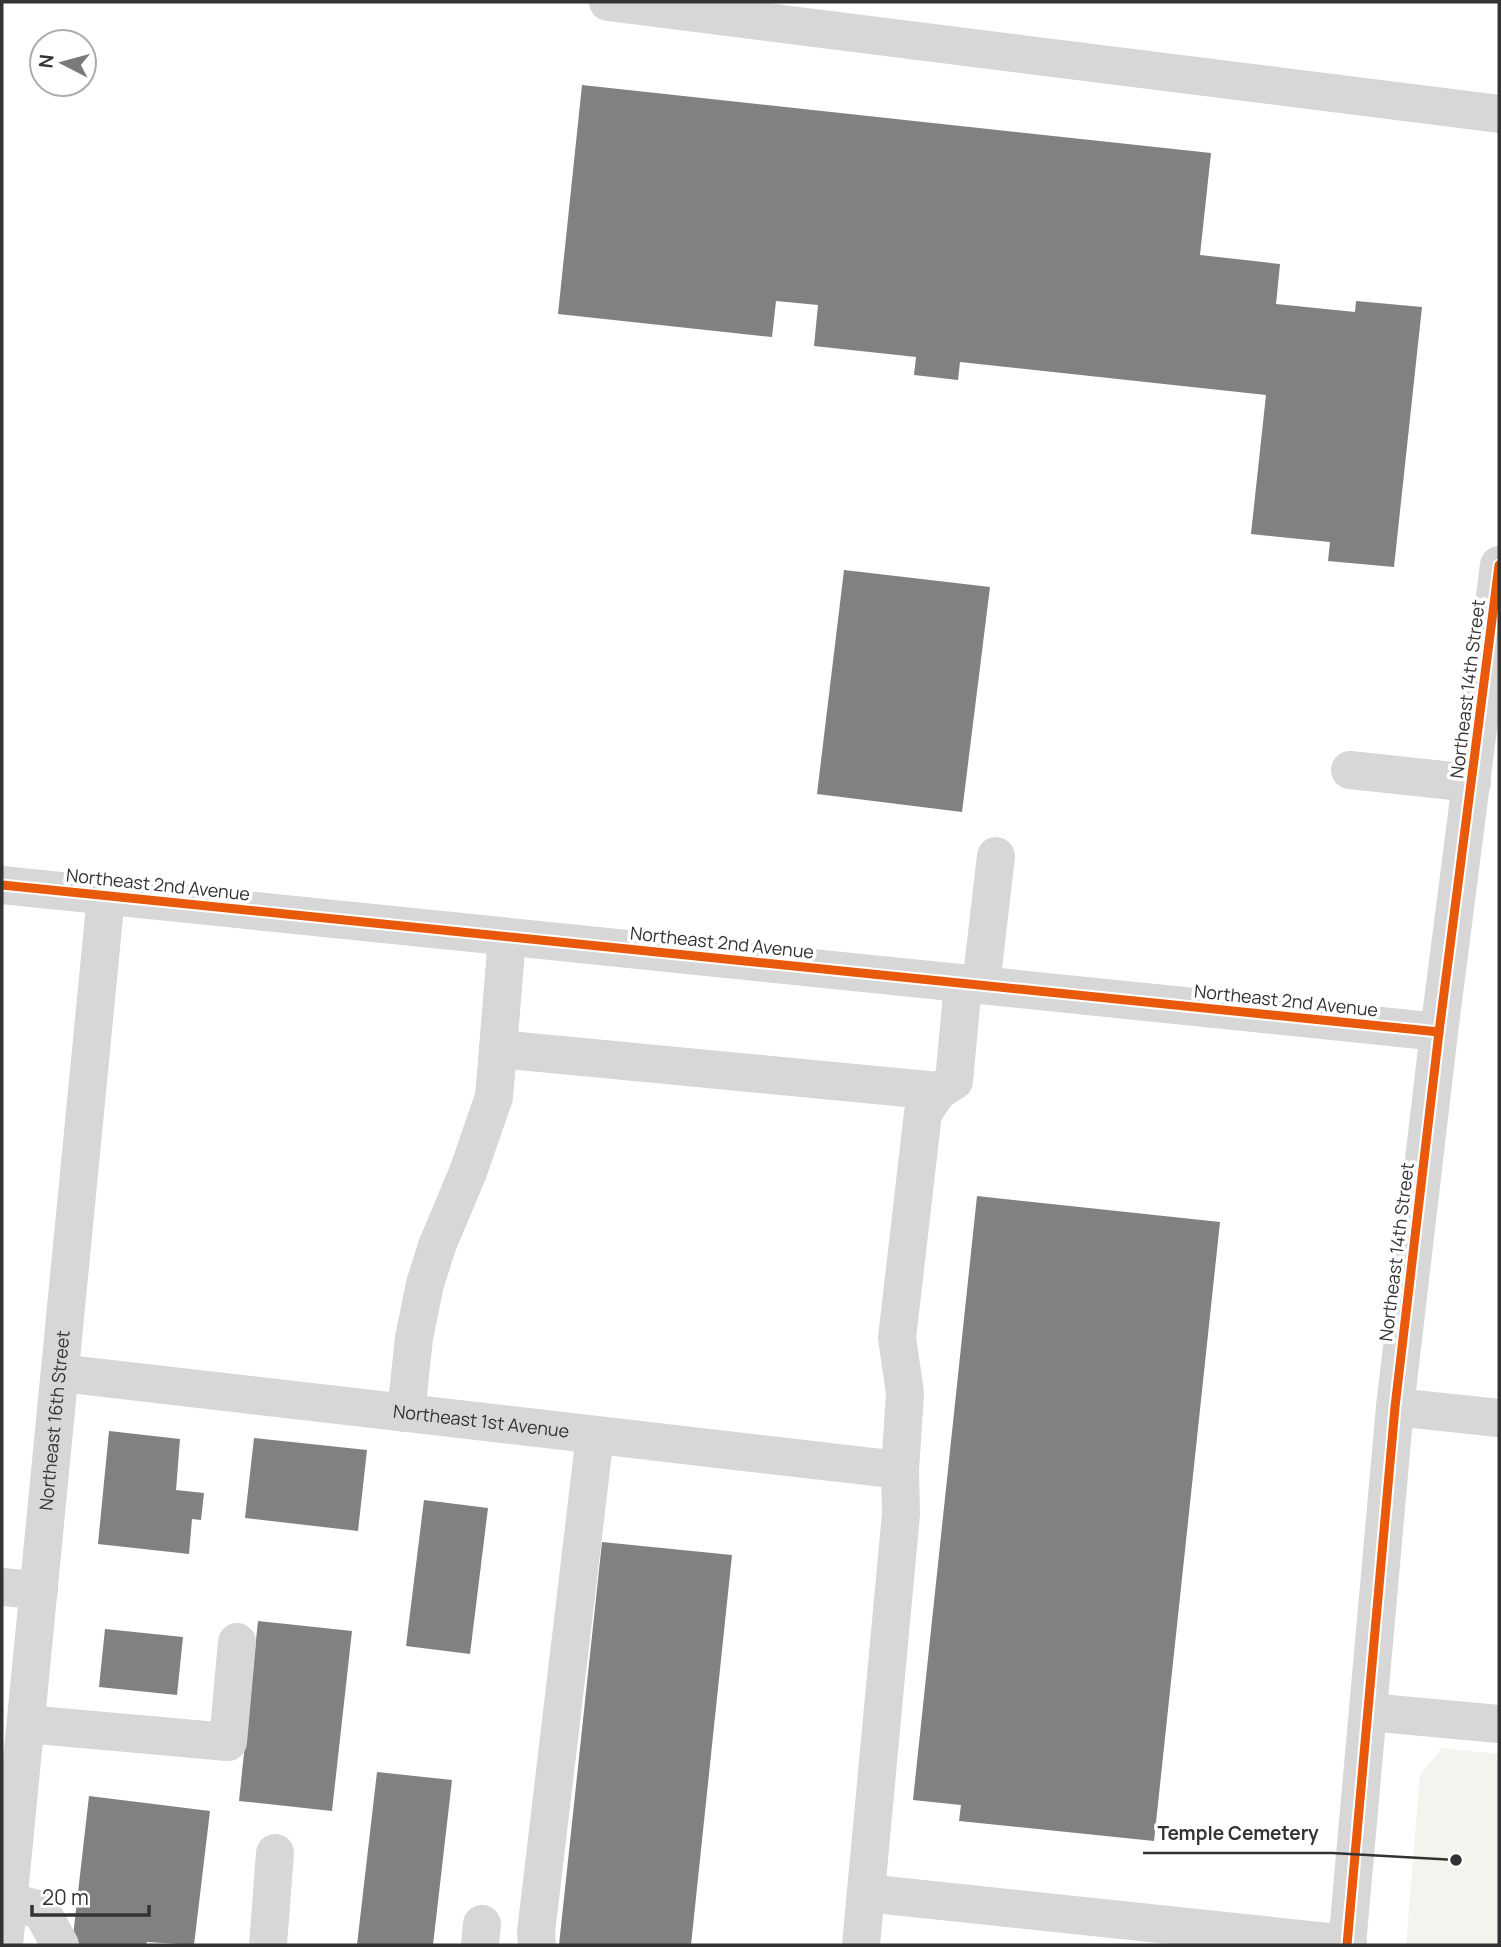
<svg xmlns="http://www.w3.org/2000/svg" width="1501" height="1947" font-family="Manrope,sans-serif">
<rect width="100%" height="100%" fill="#fff"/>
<path fill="#f1f5ed" d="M 1442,1748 L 1499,1754 L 1499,1945 L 1406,1945 L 1420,1775 Z"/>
<g fill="#818181">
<path d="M 582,85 L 1211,153 L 1200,255 L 1280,264 L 1276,304 L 1355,312 L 1356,301 L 1422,307 L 1394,567 L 1328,561 L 1330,542 L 1251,534 L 1266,395 L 960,362 L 958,380 L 914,375 L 916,357 L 814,346 L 818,305 L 776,301 L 772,337 L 558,314 Z"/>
<path d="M 844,570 L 990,587 L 962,812 L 817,794 Z"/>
<path d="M 977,1196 L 1220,1222 L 1154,1841 L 959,1821 L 961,1805 L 913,1800 Z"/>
<path d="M 109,1431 L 180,1439 L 176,1490 L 204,1493 L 201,1520 L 192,1519 L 189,1554 L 98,1544 Z"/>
<path d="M 254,1438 L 367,1450 L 358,1531 L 245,1518 Z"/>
<path d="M 424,1500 L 488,1508 L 470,1654 L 406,1646 Z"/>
<path d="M 602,1542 L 732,1555 L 691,1945 L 559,1945 Z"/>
<path d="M 258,1621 L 352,1631 L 332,1811 L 239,1801 Z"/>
<path d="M 105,1629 L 183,1637 L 177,1695 L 99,1687 Z"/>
<path d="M 377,1772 L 452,1780 L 433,1945 L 357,1945 Z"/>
<path d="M 89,1796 L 210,1811 L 194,1945 L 147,1942 L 146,1945 L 72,1945 Z"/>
</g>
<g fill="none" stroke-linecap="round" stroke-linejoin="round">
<g stroke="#d7d7d7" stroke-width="38">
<path d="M 608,2 L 1499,114"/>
<path d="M 1350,770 L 1472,783"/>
<path d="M 2,885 L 1439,1032"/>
<path d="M 507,937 L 498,1049 L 938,1091"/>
<path d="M 981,985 L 996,856"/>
<path id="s1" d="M 60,1373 L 900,1470"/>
<path d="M 1395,1407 L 1499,1418"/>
<path d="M 406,1413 L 414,1338 L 425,1284 L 437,1246 L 468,1172 L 494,1097 L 498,1049"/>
<path d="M 2,1587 L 39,1590"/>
<path d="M 1368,1712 L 1499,1724"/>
<path d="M 26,1724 L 228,1742 L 237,1642"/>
<path d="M 866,1893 L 1348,1944"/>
<path d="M 2,1900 L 41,1910 L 60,1945"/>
<path id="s2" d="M 4,1945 L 106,896"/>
<path d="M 268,1945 L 275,1853"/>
<path d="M 480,1945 L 482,1924"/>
<path d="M 537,1945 L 536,1932 L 595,1435"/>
<path d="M 861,1945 L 901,1514 L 900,1470 L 905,1393 L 897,1338 L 923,1113 L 938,1091 L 954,1081 L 963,984"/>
<path d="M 1347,1945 L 1395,1407 L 1439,1032 L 1499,565"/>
</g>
<g stroke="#fff" stroke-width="13">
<g id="cycleway">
<path d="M 2,885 L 1439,1032"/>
<path d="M 1347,1945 L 1395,1407 L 1439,1032 L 1499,565"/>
</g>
</g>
<use href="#cycleway" stroke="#e8590c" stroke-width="9"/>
</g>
<g text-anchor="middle" stroke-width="7" stroke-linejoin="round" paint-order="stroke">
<g font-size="18" fill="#333" stroke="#fff">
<text transform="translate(1468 689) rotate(-83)" y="6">Northeast 14th Street</text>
<text transform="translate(158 885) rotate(6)" y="6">Northeast 2nd Avenue</text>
<text transform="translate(722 943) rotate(6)" y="6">Northeast 2nd Avenue</text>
<text transform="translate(1286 1001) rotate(6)" y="6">Northeast 2nd Avenue</text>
<text transform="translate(1397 1252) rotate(-83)" y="6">Northeast 14th Street</text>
<text dy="6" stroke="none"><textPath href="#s2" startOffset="527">Northeast 16th Street</textPath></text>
<text dy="6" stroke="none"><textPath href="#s1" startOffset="424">Northeast 1st Avenue</textPath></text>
</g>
</g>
<path fill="none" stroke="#333" stroke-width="2.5" d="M1456 1860L1332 1853H1143"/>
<circle fill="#333" stroke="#fff" stroke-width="2.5" cx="1456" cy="1860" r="7"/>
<g font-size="19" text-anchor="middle" font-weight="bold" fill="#333" stroke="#fff" stroke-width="7" stroke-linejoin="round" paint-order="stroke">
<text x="1238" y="1840">Temple Cemetery</text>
</g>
<rect width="1501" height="1947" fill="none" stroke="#333333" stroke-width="7"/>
<g transform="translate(63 63) rotate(276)"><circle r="33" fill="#ffffff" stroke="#adadad" stroke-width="2"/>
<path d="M0-5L12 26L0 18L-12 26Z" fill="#7a7a7a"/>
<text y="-10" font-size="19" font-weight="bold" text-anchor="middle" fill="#333333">N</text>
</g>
<path d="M32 1905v10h117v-10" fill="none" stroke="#333333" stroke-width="3.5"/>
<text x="42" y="1905" font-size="21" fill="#333333" stroke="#ffffff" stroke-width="5" paint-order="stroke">20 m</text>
</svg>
